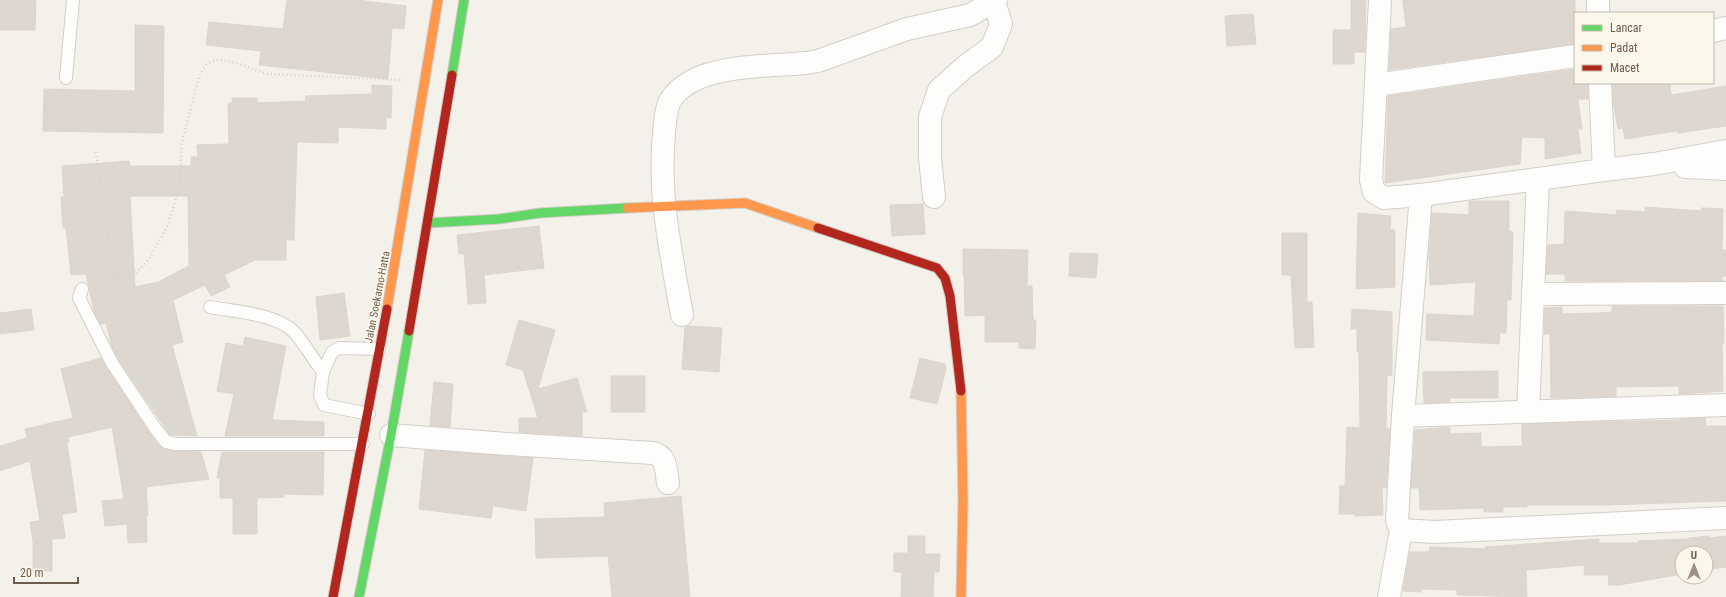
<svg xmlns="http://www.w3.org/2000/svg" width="1726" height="597" font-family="'Roboto Condensed',sans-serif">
<rect width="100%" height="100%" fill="#f4f1ea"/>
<g fill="#ddd7d0" stroke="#dcd5cd" fill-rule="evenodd">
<path d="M 0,0 L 36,0 L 35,30 L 0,30 Z"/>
<path d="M 287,0 L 357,0 L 406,6 L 404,29 L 392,28 L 388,79 L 259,65 L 261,51 L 206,45 L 209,22 L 283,29 Z"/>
<path d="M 1351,0 L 1366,0 L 1365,52 L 1354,52 L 1354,64 L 1333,64 L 1333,30 L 1351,30 Z"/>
<path d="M 1403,0 L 1575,0 L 1575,44 L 1389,70 L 1391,29 L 1406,27 Z"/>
<path d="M 1253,14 L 1256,44 L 1227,46 L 1225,16 Z"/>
<path d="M 135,25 L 164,26 L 163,133 L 43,131 L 44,89 L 135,91 Z"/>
<path d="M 1575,69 L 1575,83 L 1588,83 L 1588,99 L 1578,99 L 1582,129 L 1578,129 L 1581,153 L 1545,159 L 1545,138 L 1522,137 L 1520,164 L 1385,183 L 1388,96 Z"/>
<path d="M 1613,83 L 1670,83 L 1671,95 L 1726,86 L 1726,126 L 1678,133 L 1677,131 L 1625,139 L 1623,128 L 1618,129 L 1613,101 Z"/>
<path d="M 372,85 L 392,86 L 391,118 L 386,118 L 386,129 L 338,127 L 338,143 L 297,142 L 294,240 L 286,240 L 286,260 L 255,260 L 224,275 L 230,287 L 211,296 L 205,285 L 173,300 L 183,342 L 172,345 L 197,436 L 170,435 L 118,359 L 112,347 L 106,323 L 101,324 L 94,312 L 86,274 L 71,275 L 66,228 L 63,228 L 61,197 L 64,197 L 62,166 L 129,161 L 130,166 L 191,166 L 191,157 L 198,157 L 197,145 L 229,144 L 228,104 L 232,103 L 232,98 L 257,98 L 257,103 L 306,101 L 305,96 L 372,94 ZM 130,196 L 188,196 L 189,266 L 158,282 L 135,287 Z"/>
<path d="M 1469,201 L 1509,201 L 1509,231 L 1513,232 L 1511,300 L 1507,300 L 1506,333 L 1500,333 L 1499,344 L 1426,340 L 1427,314 L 1474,316 L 1476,282 L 1430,285 L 1429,256 L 1432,213 L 1469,215 Z"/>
<path d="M 923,204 L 925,234 L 892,236 L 890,205 Z"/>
<path d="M 1645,207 L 1701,211 L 1701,208 L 1723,209 L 1722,250 L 1726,250 L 1726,276 L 1722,276 L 1723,281 L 1565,281 L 1565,274 L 1546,274 L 1548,245 L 1564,244 L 1565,211 L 1616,215 L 1617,210 L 1645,212 Z"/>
<path d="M 1358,213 L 1391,216 L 1390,230 L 1395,230 L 1395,287 L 1356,289 Z"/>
<path d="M 539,226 L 544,268 L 484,275 L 486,303 L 468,304 L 464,254 L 459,254 L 457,235 Z"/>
<path d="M 1282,233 L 1307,233 L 1307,302 L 1312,302 L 1314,347 L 1295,348 L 1291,275 L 1282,275 Z"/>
<path d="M 963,249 L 1028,250 L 1027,286 L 1032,286 L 1033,320 L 1036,320 L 1035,349 L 1019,348 L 1019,342 L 985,342 L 985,315 L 965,316 L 964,275 L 963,275 Z"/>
<path d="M 1070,253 L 1098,254 L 1096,278 L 1069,276 Z"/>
<path d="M 344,293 L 350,336 L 320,340 L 316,297 Z"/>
<path d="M 1612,306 L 1723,306 L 1724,343 L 1722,343 L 1723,391 L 1679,394 L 1679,386 L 1616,387 L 1616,396 L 1551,398 L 1550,334 L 1544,334 L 1545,308 L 1562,307 L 1562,314 L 1596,313 L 1612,312 Z"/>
<path d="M 31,309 L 34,330 L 0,334 L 0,313 Z"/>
<path d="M 1352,309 L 1392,312 L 1392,375 L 1387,376 L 1386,428 L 1388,428 L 1390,430 L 1386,488 L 1382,488 L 1383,515 L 1355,516 L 1355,514 L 1339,514 L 1340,486 L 1345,486 L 1347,427 L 1360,428 L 1359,352 L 1357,352 L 1357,329 L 1351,329 Z"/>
<path d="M 519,320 L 555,330 L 538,389 L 577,378 L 587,412 L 582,412 L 582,436 L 519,432 L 519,418 L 538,418 L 523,370 L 506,365 Z"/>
<path d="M 687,326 L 722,328 L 719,372 L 682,369 L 685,327 Z"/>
<path d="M 245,337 L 286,346 L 272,420 L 324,422 L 324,436 L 225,436 L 234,394 L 217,391 L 226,343 L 243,346 Z"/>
<path d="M 101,358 L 149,432 L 160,447 L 165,449 L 175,451 L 201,452 L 209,479 L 146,487 L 148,516 L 146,516 L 147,542 L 128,543 L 127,524 L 105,526 L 102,501 L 124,499 L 112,427 L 68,437 L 69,442 L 67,442 L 77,512 L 62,514 L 65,538 L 52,539 L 52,571 L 33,571 L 33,541 L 30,522 L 40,521 L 30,461 L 0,471 L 0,446 L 27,438 L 25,429 L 73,418 L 61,369 Z"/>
<path d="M 920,358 L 945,364 L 946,369 L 937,404 L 910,398 Z"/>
<path d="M 1498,371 L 1498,398 L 1450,398 L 1450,402 L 1424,403 L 1423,372 Z"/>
<rect x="611" y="376" width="34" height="36"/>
<path d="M 434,382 L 453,384 L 450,427 L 430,426 Z"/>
<path d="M 1705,418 L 1706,426 L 1726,426 L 1726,501 L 1606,505 L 1527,505 L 1527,507 L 1503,507 L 1503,512 L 1484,512 L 1484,508 L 1420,510 L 1419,488 L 1411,488 L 1415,430 L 1450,427 L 1450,434 L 1481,433 L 1481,447 L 1522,446 L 1522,424 L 1680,420 L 1680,419 Z"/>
<path d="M 425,450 L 533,458 L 526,511 L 493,506 L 491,518 L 419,509 Z"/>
<path d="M 222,452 L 324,452 L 323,495 L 284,494 L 284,497 L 257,498 L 257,534 L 233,534 L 233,498 L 220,498 L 220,478 L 217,478 Z"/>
<path d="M 681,496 L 690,597 L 612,597 L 608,556 L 536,558 L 535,519 L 605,517 L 604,503 Z"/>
<path d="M 908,536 L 925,536 L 925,554 L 940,554 L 939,572 L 934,572 L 933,597 L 901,597 L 902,572 L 894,572 L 894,553 L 908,553 Z"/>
<path d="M 1709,536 L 1709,538 L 1726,536 L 1726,567 L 1706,570 L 1706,553 L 1682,553 L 1682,574 L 1619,585 L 1609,585 L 1608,575 L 1584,575 L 1585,565 L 1526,570 L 1527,597 L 1457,595 L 1457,590 L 1421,589 L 1421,592 L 1403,591 L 1410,552 L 1429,552 L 1430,547 L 1486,549 L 1485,547 L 1599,539 L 1599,543 L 1639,543 L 1638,541 L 1689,539 L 1689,538 Z"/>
</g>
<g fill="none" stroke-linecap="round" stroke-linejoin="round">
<g stroke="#d3cec8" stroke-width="14">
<g id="lane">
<path d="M 66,78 L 73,0"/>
<path d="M 82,289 L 79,298 L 112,363 L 155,428 L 166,442 L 176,444 L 363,444"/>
<path d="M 210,307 C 235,312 275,313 294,332 C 305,344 313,359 323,372 L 320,395 L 324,405 L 369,414"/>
<path d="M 323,372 L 332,352 L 339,348 L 379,349"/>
</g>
</g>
<g stroke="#d3cec8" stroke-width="24">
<g id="street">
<path d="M 1380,0 L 1371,180 L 1374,192 L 1384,198 L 1421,195 L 1604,170"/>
<path d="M 1598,0 L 1598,13"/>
<path d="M 1713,31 L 1726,28"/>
<path d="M 1600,83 L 1604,170 L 1654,164 L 1726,151"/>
<path d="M 1376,85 L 1575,56"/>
<path d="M 1685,167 L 1726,169"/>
<path d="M 1421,195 L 1403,416 L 1397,521 L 1401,530 L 1435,532 L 1726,518"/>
<path d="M 934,197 L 930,158 L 930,117 L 939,90 L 966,66 L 992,47 L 1001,24 L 994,2"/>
<path d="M 1533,294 L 1726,293"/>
<path d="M 682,315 C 671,253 658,196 664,134 C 665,123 665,111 670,101 C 675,92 683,86 692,81 C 720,65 773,66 806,63 L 818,61 L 907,29 L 970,15 L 996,0"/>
<path d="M 1528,412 L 1538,179"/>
<path d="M 1403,416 L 1726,405"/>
<path d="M 391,435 L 507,444 L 653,453 C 667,456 666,471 668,483"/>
<path d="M 1389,597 L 1401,530"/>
</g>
</g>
<g stroke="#d2cdc5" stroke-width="11">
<g id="fast">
<path d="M 452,75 L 464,0"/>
<path d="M 428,223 L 499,219 L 540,213 L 627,208"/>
<path d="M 359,597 L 391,435 L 409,331"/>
</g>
</g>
<g stroke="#d2cdc5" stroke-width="11">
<g id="slow">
<path d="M 627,208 L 745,203 L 818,228"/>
<path d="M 387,309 L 438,0"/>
<path d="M 961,391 L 963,501 L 961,597"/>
</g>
</g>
<g stroke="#d2cdc5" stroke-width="11">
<g id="jam">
<path d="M 818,228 L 937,268 L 945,278 L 950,296 L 961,391"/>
<path d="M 409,331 L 452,75"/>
<path d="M 333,597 L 387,309"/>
</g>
</g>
<g stroke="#d6d0cb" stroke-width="2.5" stroke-dasharray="1 3" stroke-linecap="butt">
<path d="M 96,152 L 114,281"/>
<path d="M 98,285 L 133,275 L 140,269 L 149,259 L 167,227 L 179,190 L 182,142 L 199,77 C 201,73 203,67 207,64 C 223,52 252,71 269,74 L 403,80"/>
</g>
<use href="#lane" stroke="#fdfdfc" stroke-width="12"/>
<use href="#street" stroke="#fdfdfc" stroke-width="22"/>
<use href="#fast" stroke="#63d668" stroke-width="9"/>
<use href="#slow" stroke="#ff974d" stroke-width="9"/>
<use href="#jam" stroke="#b3261e" stroke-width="9"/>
</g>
<g text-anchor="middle" stroke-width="3.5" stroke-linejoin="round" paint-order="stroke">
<g font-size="11" fill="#6e5c4e" stroke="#fcf7eb">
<text transform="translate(377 297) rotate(-79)" y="4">Jalan Soekarno-Hatta</text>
</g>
</g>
<rect x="1574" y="12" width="140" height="72" fill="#fcf7eb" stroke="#c3b9ac"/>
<rect x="1582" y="25" width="20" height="6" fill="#63d668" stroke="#c3b9ac"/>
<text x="1610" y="32" font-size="12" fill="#6e5c4e">Lancar</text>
<rect x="1582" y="45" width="20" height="6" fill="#ff974d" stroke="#c3b9ac"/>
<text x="1610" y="52" font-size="12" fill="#6e5c4e">Padat</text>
<rect x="1582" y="65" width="20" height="6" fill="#b3261e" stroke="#c3b9ac"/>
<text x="1610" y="72" font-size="12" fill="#6e5c4e">Macet</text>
<g transform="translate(1694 565)"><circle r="19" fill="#fcf7eb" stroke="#c3b9ac"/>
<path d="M0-3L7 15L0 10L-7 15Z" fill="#9d9085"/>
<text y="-6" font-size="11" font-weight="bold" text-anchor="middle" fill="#6e5c4e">U</text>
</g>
<path d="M14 577v6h64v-6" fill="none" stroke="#6e5c4e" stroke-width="2"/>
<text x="20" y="577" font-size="12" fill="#6e5c4e" stroke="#fcf7eb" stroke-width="3" paint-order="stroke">20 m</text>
</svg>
